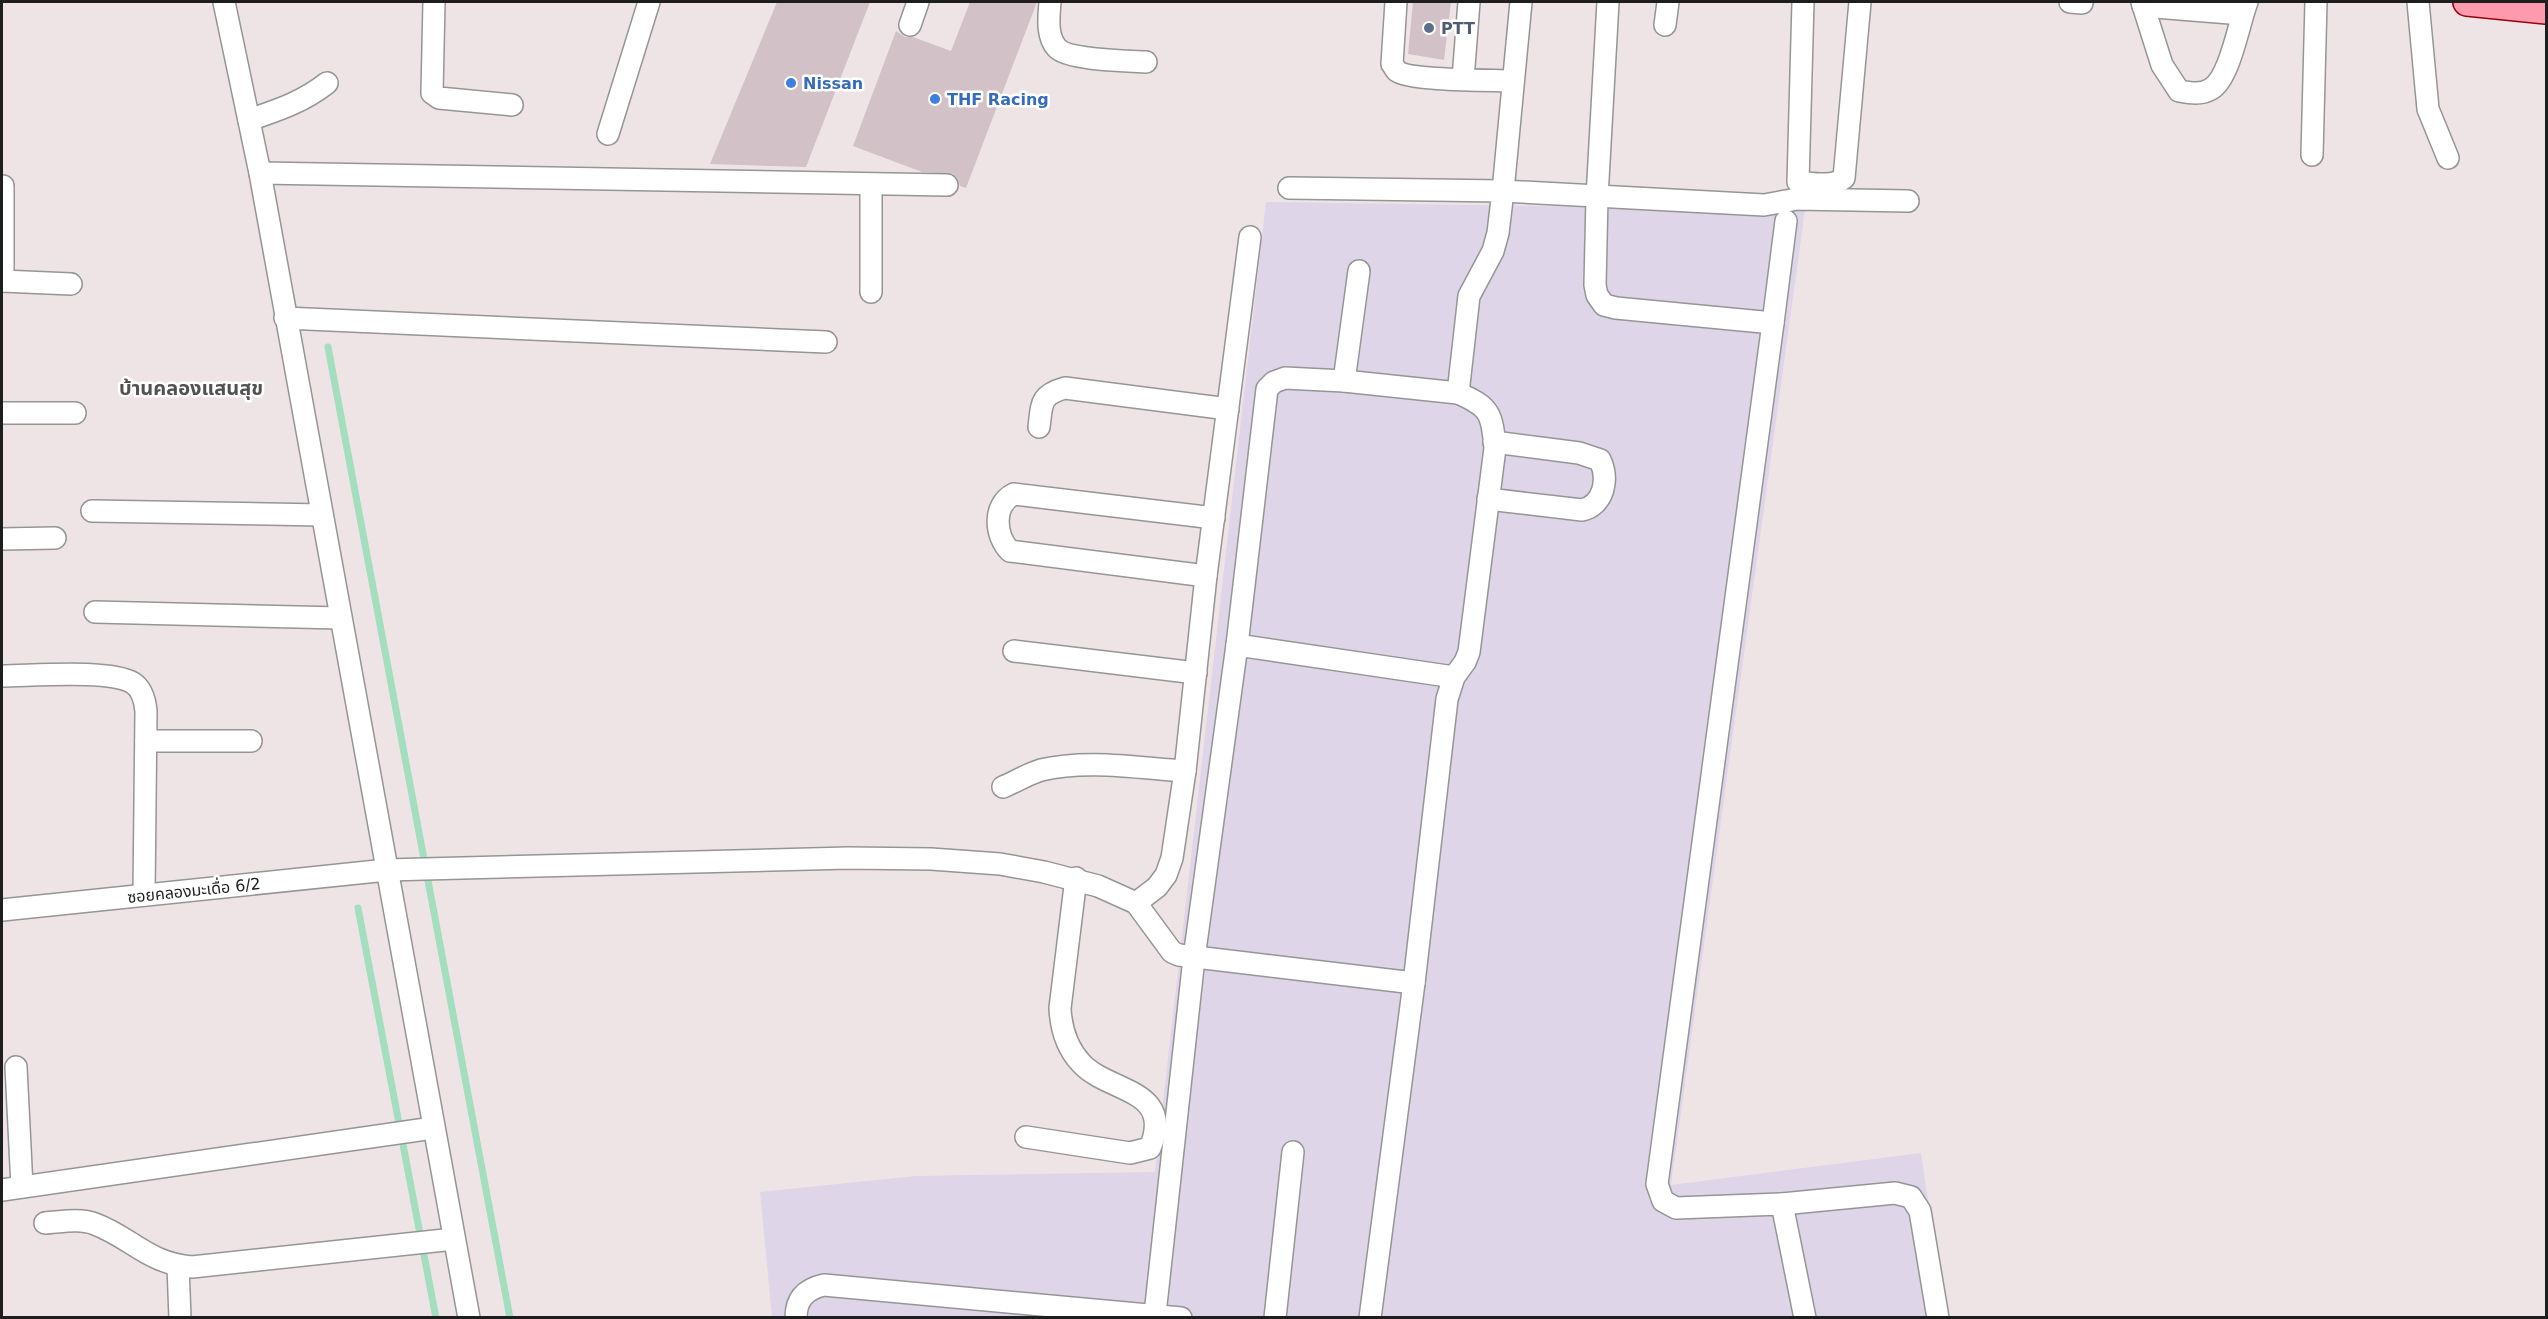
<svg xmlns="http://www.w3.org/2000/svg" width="2548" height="1319" font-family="'DejaVu Sans','Noto Sans Thai',sans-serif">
<rect width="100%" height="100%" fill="#efe4e5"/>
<path fill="#ded5e8" d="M 1266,202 L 1805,210 L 1671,1185 L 1921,1153 L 1945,1317 L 772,1317 L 760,1192 L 916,1176 L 1155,1172 Z"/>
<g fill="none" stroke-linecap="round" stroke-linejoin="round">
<g stroke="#a3debf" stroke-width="7">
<path d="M 328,347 L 510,1318"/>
<path d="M 358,908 L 436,1318"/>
</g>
</g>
<g fill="#d2c1c7">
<path d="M 777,2 L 870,2 L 806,167 L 710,164 Z"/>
<path d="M 970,2 L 1037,2 L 966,188 L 960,186 L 958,179 L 953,174 L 922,172 L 853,146 L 896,31 L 905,37 L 913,37 L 951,51 Z"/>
<path d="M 1413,2 L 1451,2 L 1444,60 L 1408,54 Z"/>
</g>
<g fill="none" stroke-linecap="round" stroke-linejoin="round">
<g stroke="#959595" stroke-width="24">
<g id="minor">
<path d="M 224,2 L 260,173 L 469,1318"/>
<path d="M 434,2 L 432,93 L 439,98 L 512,105"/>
<path d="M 1050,2 C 1049,16 1046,36 1057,48 C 1068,60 1128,61 1146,62"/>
<path d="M 1396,2 L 1392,64 C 1394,66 1395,69 1397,71 C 1410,81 1493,80 1513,81"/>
<path d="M 1521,2 L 1503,191 L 1764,205 L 1797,199 L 1908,201"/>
<path d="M 1608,2 L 1597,197 L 1595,285 L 1597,295 L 1604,305 L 1616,308 L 1773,323 L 1657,1184 L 1663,1201 L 1676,1208 L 1782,1204 L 1805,1318"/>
<path d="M 1803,2 L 1798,182 C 1812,183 1832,188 1844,178 L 1860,2"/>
<path d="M 2070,2 L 2082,3"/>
<path d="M 2142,2 L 2162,65 L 2179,91 C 2190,93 2201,95 2211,89 C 2230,78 2239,22 2247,2"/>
<path d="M 2418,2 L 2428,109 L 2448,158"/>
<path d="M 2143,6 L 2242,14"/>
<path d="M 910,25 L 918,2"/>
<path d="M 1665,25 L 1668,2"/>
<path d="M 1463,79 L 1469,2"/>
<path d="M 249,120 C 278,110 303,102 327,83"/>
<path d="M 608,134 L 649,2"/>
<path d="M 2312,155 L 2316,2"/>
<path d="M 260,173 L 947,185"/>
<path d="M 871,185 L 871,292"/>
<path d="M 2,281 L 71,284"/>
<path d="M 3,281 L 3,186"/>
<path d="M 285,318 L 826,342"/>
<path d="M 1773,323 L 1786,221"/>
<path d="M 1344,381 L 1359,271"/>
<path d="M 2,413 L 75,413"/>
<path d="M 1039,427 C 1042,403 1040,395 1065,388 L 1228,409"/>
<path d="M 1488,499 L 1582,510 C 1604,505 1609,479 1600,460 L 1579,453 L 1494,442"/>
<path d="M 92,511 L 322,515"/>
<path d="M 2,539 L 55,538"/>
<path d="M 1206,576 L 1010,551 C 995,536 992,505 1014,494 L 1214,518"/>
<path d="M 95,612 L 340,618"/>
<path d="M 1237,645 L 1267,389 L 1274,382 L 1285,378 L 1344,381 L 1458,393 L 1469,296 L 1493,251 L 1498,233 L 1503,191 L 1289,188"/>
<path d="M 1014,651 L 1196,673"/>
<path d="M 2,676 C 31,676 110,669 133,683 C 142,689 145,701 146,711 L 144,895"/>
<path d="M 146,741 L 251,741"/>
<path d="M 1003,787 C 1015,782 1028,774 1041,770 C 1087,759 1138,768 1185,771"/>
<path d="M 1136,903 L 1157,887 L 1166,875 L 1172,858 L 1185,771 L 1206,576 L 1250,237"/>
<path d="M 2,910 L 387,870 L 848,858 L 931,859 L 1000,864 L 1044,872 L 1098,886 L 1136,903 L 1172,952 L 1179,955 L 1414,983 L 1370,1318"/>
<path d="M 1414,983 L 1447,699 L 1454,677 L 1465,662 L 1469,652 L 1495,448 C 1492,413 1490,407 1458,393"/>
<path d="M 16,1067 L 22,1187"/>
<path d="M 1026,1137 L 1130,1153 L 1150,1148 C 1175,1088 1108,1093 1081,1063 C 1067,1048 1061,1029 1060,1008 L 1076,878"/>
<path d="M 2,1190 L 433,1128"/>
<path d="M 1782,1204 L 1895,1193 L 1911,1197 L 1920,1211 L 1938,1318"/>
<path d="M 45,1223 C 61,1222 80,1218 95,1224 C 132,1238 147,1263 192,1267 L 454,1239"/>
<path d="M 178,1266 L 180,1318"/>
<path d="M 1155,1314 L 1194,958 L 1237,645 L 1454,677"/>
<path d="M 796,1318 C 796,1299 806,1289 824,1285 L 1181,1318"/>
<path d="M 1275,1318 L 1293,1152"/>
</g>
</g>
<g stroke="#98000d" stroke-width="30">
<path id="major" d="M 2467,2 L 2546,10"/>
</g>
<use href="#minor" stroke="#fff" stroke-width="21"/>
<use href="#major" stroke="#fd9aad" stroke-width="27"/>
</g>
<circle fill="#5c6f8a" stroke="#fff" stroke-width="2" cx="1429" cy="28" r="6"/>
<g fill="#3f7fe0" stroke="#fff" stroke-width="2">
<circle cx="791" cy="83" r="6"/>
<circle cx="935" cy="99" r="6"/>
</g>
<g text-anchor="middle" stroke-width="5" stroke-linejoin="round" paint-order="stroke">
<g font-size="16" font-weight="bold" fill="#4e5e75" stroke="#fff" text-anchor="start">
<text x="1441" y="34">PTT</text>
</g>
<g font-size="16" font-weight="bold" fill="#366cbe" stroke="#fff" text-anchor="start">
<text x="803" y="89">Nissan</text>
<text x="947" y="105">THF Racing</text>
</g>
<g font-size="16" fill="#1e1e1e" stroke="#fff">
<text transform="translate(194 890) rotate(-6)" y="6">ซอยคลองมะเดื่อ 6/2</text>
</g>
<g font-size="20" font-weight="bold" fill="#515151" stroke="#fff">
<text x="191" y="395">บ้านคลองแสนสุข</text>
</g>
</g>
<rect width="2548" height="1319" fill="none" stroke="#1e1e1e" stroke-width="6"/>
</svg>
